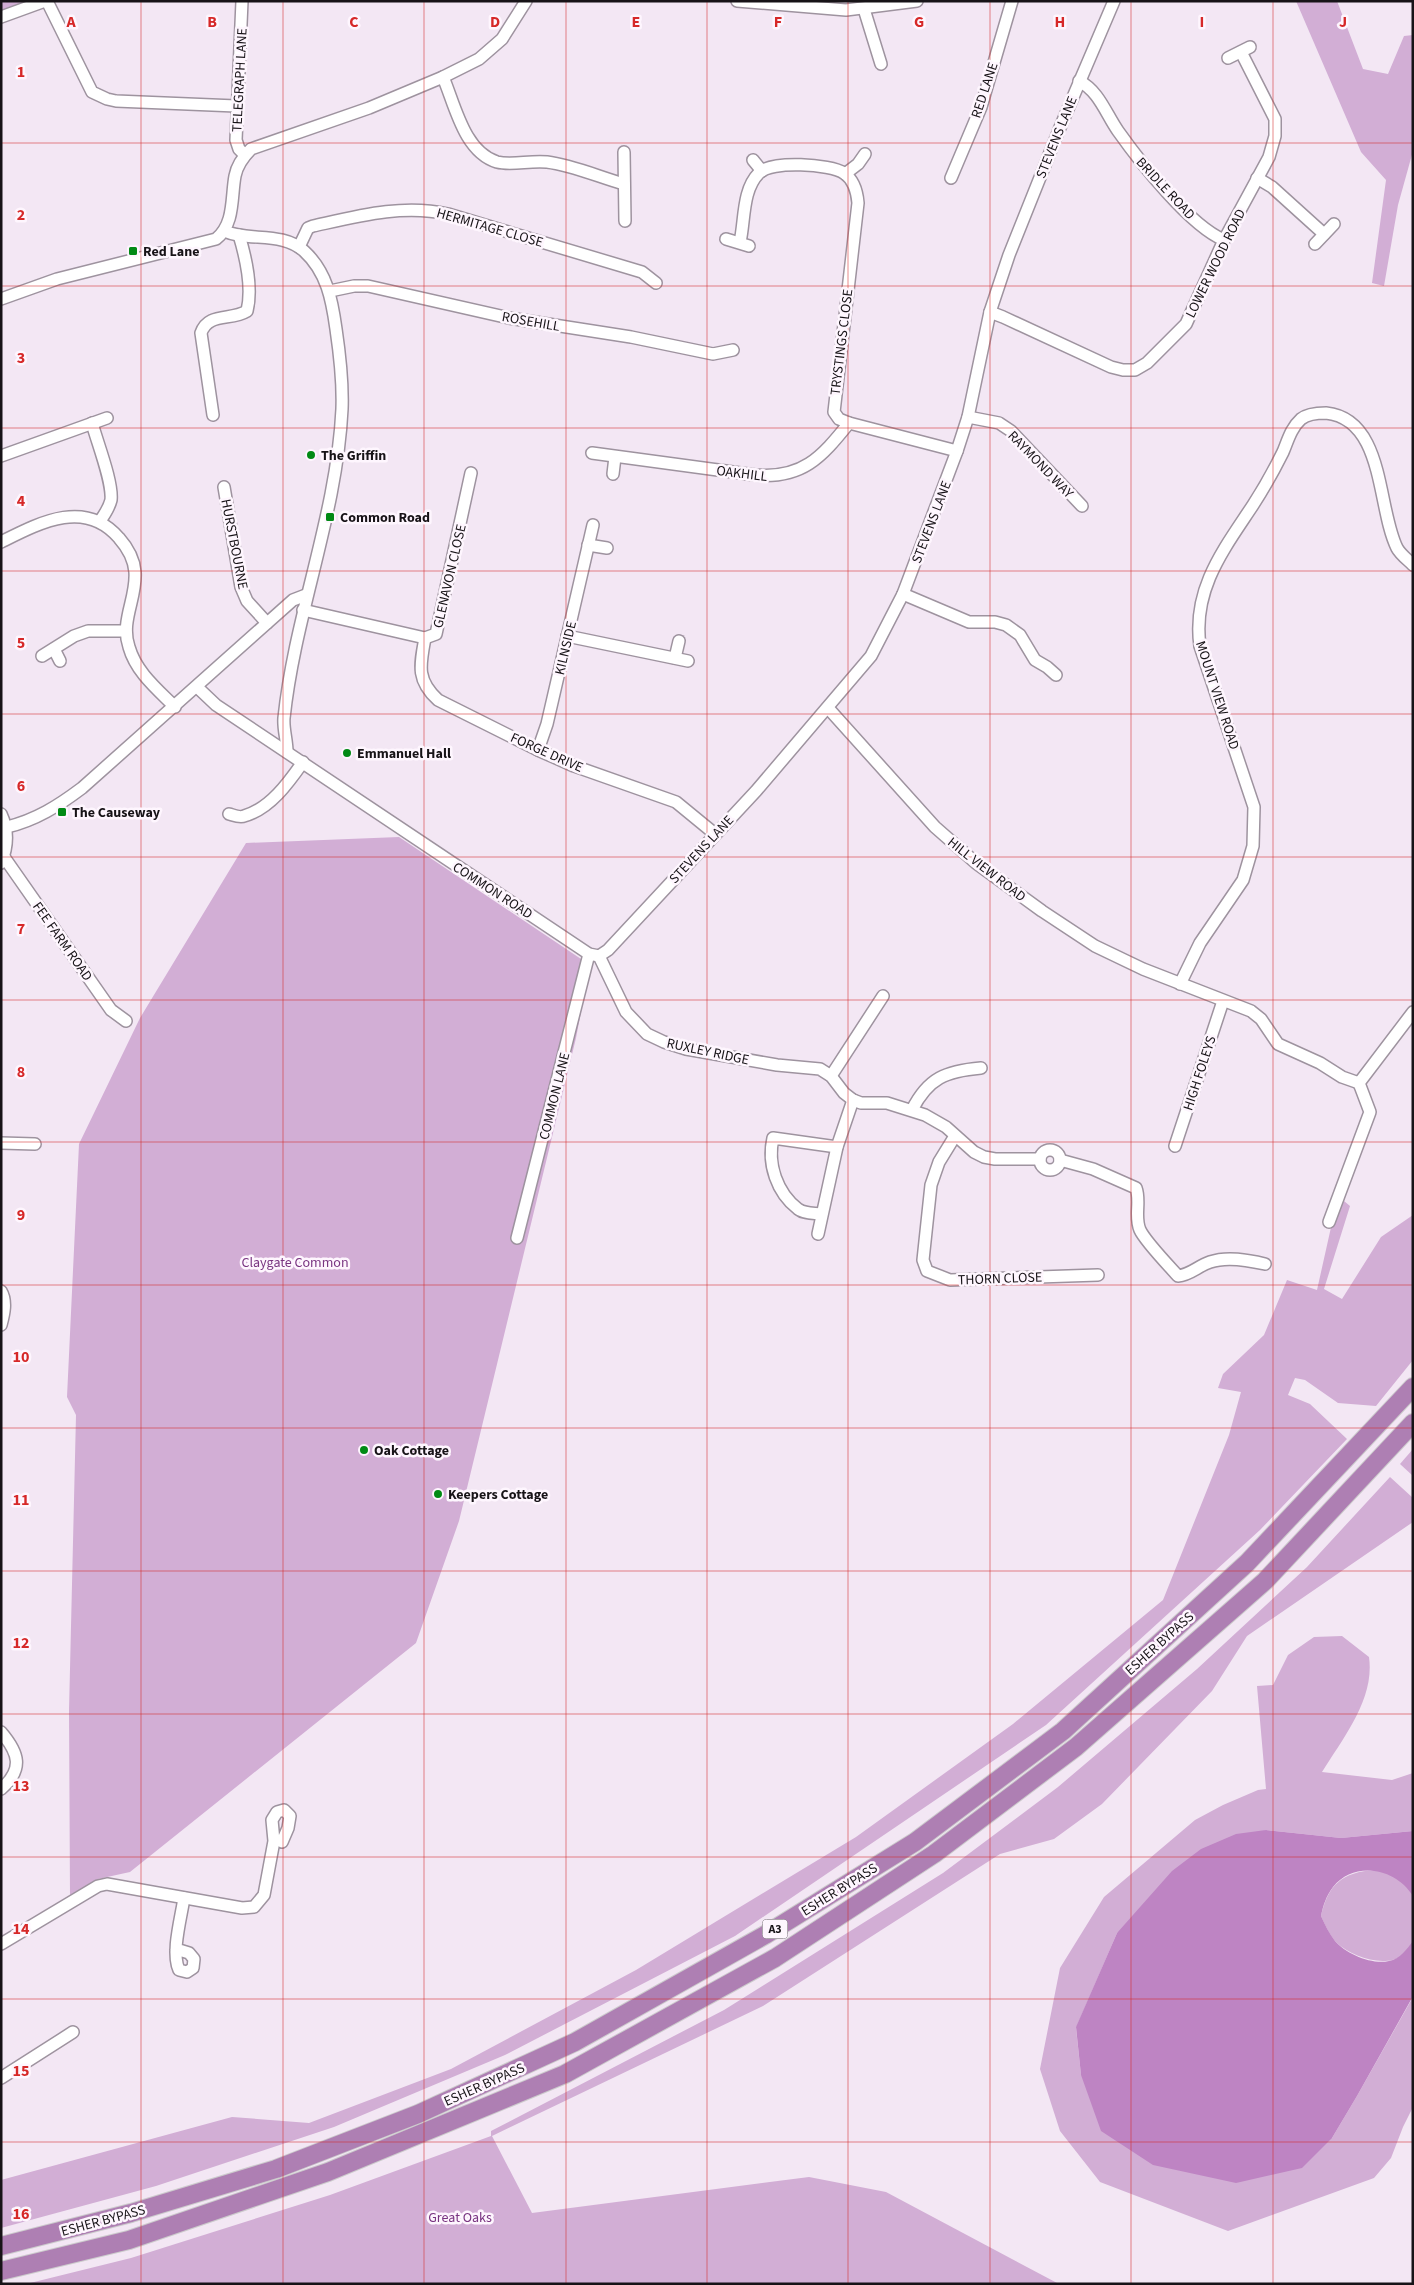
<svg xmlns="http://www.w3.org/2000/svg" width="1414" height="2285" font-family="'Source Sans 3',sans-serif">
<rect width="100%" height="100%" fill="#f3e7f4"/>
<g fill="#d2aed5">
<path d="M 1,1 L 31,1 L 1,13 Z"/>
<path d="M 1296,1 L 1337,1 L 1363,69 L 1388,74 L 1404,36 L 1413,35 L 1413,151 L 1398,205 L 1384,286 L 1372,283 L 1386,180 L 1361,152 Z"/>
<path d="M 399,837 L 590,965 L 576,1038 L 459,1521 L 416,1643 L 130,1872 L 98,1879 L 70,1895 L 69,1711 L 76,1415 L 67,1397 L 79,1144 L 140,1018 L 246,843 Z"/>
<path d="M 1338,1196 L 1350,1206 L 1324,1289 L 1342,1299 L 1381,1237 L 1413,1215 L 1413,1360 L 1376,1406 L 1338,1403 L 1305,1380 L 1295,1378 L 1288,1395 L 1310,1404 L 1347,1439 L 1260,1530 L 1046,1725 L 735,1936 L 505,2055 L 334,2127 L 156,2186 L 1,2228 L 1,2180 L 232,2117 L 309,2123 L 451,2069 L 636,1970 L 856,1837 L 1013,1724 L 1163,1600 L 1229,1435 L 1241,1392 L 1218,1388 L 1223,1374 L 1264,1335 L 1287,1280 L 1317,1290 Z"/>
<path d="M 1413,1449 L 1413,1476 L 1400,1464 Z"/>
<path d="M 1390,1477 L 1413,1498 L 1413,1522 L 1247,1636 L 1212,1691 L 1102,1804 L 1054,1839 L 1000,1854 L 763,2006 L 492,2136 L 532,2213 L 809,2177 L 886,2192 L 1059,2284 L 26,2284 L 131,2258 L 330,2195 L 491,2136 L 491,2131 L 724,2010 L 943,1873 L 1058,1787 L 1197,1669 L 1307,1567 Z"/>
<path d="M 1342,1636 L 1369,1657 C 1375,1699 1343,1738 1322,1772 L 1392,1780 L 1413,1773 L 1413,1831 L 1341,1838 L 1266,1830 L 1117,1933 L 1076,2028 L 1081,2075 L 1332,2138 L 1357,2096 L 1413,1997 L 1413,2107 L 1403,2127 L 1391,2158 L 1374,2178 L 1228,2231 L 1100,2182 L 1060,2131 L 1040,2069 L 1060,1968 L 1104,1897 L 1195,1820 L 1223,1805 L 1258,1790 L 1266,1789 L 1257,1686 L 1273,1685 L 1288,1655 L 1314,1637 Z"/>
<path d="M 1375,1870 C 1389,1873 1406,1880 1412,1894 C 1414,1899 1413,1908 1413,1914 C 1413,1921 1414,1933 1413,1941 C 1402,1974 1355,1960 1337,1943 C 1330,1936 1325,1925 1321,1916 C 1328,1885 1342,1872 1375,1870 Z"/>
</g>
<path fill="#be84c3" d="M 1266,1830 L 1341,1838 L 1413,1831 L 1413,1896 C 1396,1868 1354,1860 1333,1887 C 1326,1896 1323,1906 1321,1916 C 1325,1925 1329,1933 1335,1941 C 1346,1954 1372,1965 1389,1961 C 1400,1959 1407,1949 1413,1941 L 1412,1998 L 1357,2096 L 1332,2138 L 1302,2168 L 1236,2183 L 1153,2165 L 1101,2131 L 1081,2075 L 1076,2027 L 1117,1933 L 1172,1871 L 1201,1849 L 1236,1834 Z"/>
<g fill="none" stroke-linecap="round" stroke-linejoin="round">
<g stroke="#9e939f" stroke-width="14">
<g id="minor">
<path d="M 47,1 L 92,92 L 107,99 L 116,101 L 236,106"/>
<path d="M 242,1 L 236,140 L 239,149 L 245,155"/>
<path d="M 737,1 L 846,10 L 917,1"/>
<path d="M 864,9 L 881,64"/>
<path d="M 1,17 L 45,1"/>
<path d="M 1228,58 L 1250,47"/>
<path d="M 443,77 C 455,105 464,152 497,162 C 512,166 530,160 547,162 C 572,165 599,177 624,184"/>
<path d="M 1079,81 C 1099,91 1106,114 1118,131 C 1140,162 1190,226 1224,240"/>
<path d="M 624,152 L 625,221"/>
<path d="M 753,160 L 762,171"/>
<path d="M 845,174 L 858,164 L 865,154"/>
<path d="M 951,178 L 981,107 L 1012,1"/>
<path d="M 1257,178 L 1272,187 L 1324,234"/>
<path d="M 224,231 C 249,242 282,231 304,251 C 327,272 332,300 336,329 C 340,356 343,382 342,409 C 337,514 295,614 284,718 C 283,729 287,740 287,752"/>
<path d="M 726,239 L 749,246"/>
<path d="M 740,242 C 745,220 742,190 759,173 C 771,160 830,164 844,173 C 854,180 857,191 858,203 L 834,412 L 839,419 L 849,423 L 957,451"/>
<path d="M 1315,244 L 1334,224"/>
<path d="M 299,247 L 308,228 L 313,226 C 358,216 402,204 448,214 L 642,272 L 656,283"/>
<path d="M 330,291 L 354,286 L 368,286 L 509,318 L 631,337 L 713,354 L 733,350"/>
<path d="M 1,299 L 57,279 L 216,239 C 235,224 231,197 235,176 C 237,165 243,157 251,149 L 369,108 L 443,77 L 479,59 L 502,39 L 526,1"/>
<path d="M 990,312 L 1003,317 L 1111,367 L 1123,370 L 1135,370 L 1147,363 L 1186,324 L 1224,240 L 1269,157 L 1275,136 L 1275,119 L 1241,52"/>
<path d="M 213,415 L 201,333 C 208,312 231,321 247,311 C 253,287 246,258 239,235"/>
<path d="M 968,417 L 999,423 L 1011,431 L 1082,506"/>
<path d="M 92,423 C 97,442 113,482 111,500 C 109,508 105,514 100,521"/>
<path d="M 592,453 L 755,475 C 802,479 821,458 849,423"/>
<path d="M 1,456 L 107,418"/>
<path d="M 613,474 L 615,457"/>
<path d="M 224,487 L 241,587 L 247,601 L 267,623"/>
<path d="M 1,542 C 39,523 85,498 119,538 C 127,547 134,559 135,572 C 137,598 120,621 129,647 C 136,672 157,689 175,707"/>
<path d="M 588,545 L 607,548"/>
<path d="M 903,594 L 969,622 L 995,622 L 1006,625 L 1020,635 L 1035,660 L 1047,667 L 1056,675"/>
<path d="M 303,610 L 425,638 L 436,634 L 471,473"/>
<path d="M 567,636 L 688,661"/>
<path d="M 425,638 C 420,665 416,680 438,700 L 538,750 L 574,766 L 676,802 L 715,834"/>
<path d="M 54,649 L 60,661"/>
<path d="M 42,656 L 74,636 L 88,631 L 126,631"/>
<path d="M 675,658 L 679,641"/>
<path d="M 197,687 L 216,705 L 589,954 L 599,956"/>
<path d="M 828,708 L 935,827 L 976,863 L 1042,911 L 1095,946 L 1143,969 L 1251,1011 L 1261,1019 L 1278,1044 L 1320,1063 L 1342,1077 L 1359,1083"/>
<path d="M 538,750 L 547,724 L 593,525"/>
<path d="M 1,814 C 9,831 8,846 1,863"/>
<path d="M 229,814 C 233,815 240,818 244,816 C 270,809 289,782 303,762"/>
<path d="M 7,827 C 36,820 58,806 82,788 L 293,600 L 306,595"/>
<path d="M 4,857 L 111,1010 L 126,1021"/>
<path d="M 599,956 L 608,950 L 756,791 L 871,656 L 903,594 L 957,451 L 968,417 L 990,312 L 1009,255 L 1059,130 L 1114,1"/>
<path d="M 599,956 L 626,1012 L 647,1034 L 664,1042 L 686,1049 L 777,1065 L 820,1069 L 831,1076 L 844,1093 L 853,1100 L 861,1103 L 887,1103 L 925,1115 L 946,1127 L 974,1152 L 984,1157 L 995,1159 L 1040,1159"/>
<path d="M 1180,984 L 1200,943 L 1243,880 L 1253,846 L 1254,807 L 1200,646 C 1192,589 1224,549 1253,505 C 1264,488 1274,470 1283,452 C 1288,440 1291,428 1301,419 C 1307,414 1318,413 1326,413 C 1385,419 1377,508 1397,548 C 1400,554 1408,560 1413,565"/>
<path d="M 831,1076 L 883,996"/>
<path d="M 1359,1083 L 1413,1012"/>
<path d="M 912,1110 C 928,1078 946,1071 981,1068"/>
<path d="M 955,1136 L 939,1162 L 931,1185 L 923,1260 L 927,1271 L 950,1280 L 1098,1275"/>
<path d="M 1,1143 L 35,1144"/>
<path d="M 1175,1146 L 1223,1001"/>
<circle cx="1050" cy="1160" r="10"/>
<path d="M 1060,1160 L 1093,1169 L 1136,1188 C 1141,1201 1134,1217 1140,1230 C 1145,1241 1169,1266 1178,1276 C 1190,1275 1198,1266 1210,1262 C 1227,1256 1248,1260 1265,1264"/>
<path d="M 821,1214 C 814,1213 804,1214 798,1209 C 777,1193 767,1164 773,1138 L 837,1147"/>
<path d="M 1329,1222 L 1370,1112 L 1359,1083"/>
<path d="M 818,1234 L 837,1147 L 853,1100"/>
<path d="M 517,1238 L 589,954"/>
<path d="M 1,1291 C 7,1301 4,1314 1,1325"/>
<path d="M 1,1732 C 19,1753 24,1769 1,1789"/>
<path d="M 1,1944 L 98,1886 L 107,1884 L 242,1908 L 254,1907 L 264,1895 L 274,1841 L 272,1820 L 277,1812 L 284,1810 L 290,1816 L 288,1828 L 282,1842"/>
<path d="M 176,1949 L 189,1953 L 194,1959 L 193,1968 L 187,1972 L 179,1970 C 171,1953 181,1918 184,1898"/>
<path d="M 1,2078 L 73,2032"/>
</g>
</g>
<g stroke="#cccbcc" stroke-width="20">
<g id="highway">
<path d="M 1,2246 L 131,2213 L 276,2169 L 418,2114 L 575,2042 L 765,1935 L 915,1842 L 1063,1731 L 1247,1563 L 1413,1387"/>
<path d="M 1,2271 L 129,2240 L 328,2172 L 565,2074 L 775,1958 L 934,1854 L 1076,1747 L 1265,1581 L 1413,1423"/>
</g>
</g>
<use href="#minor" stroke="#fff" stroke-width="11"/>
<use href="#highway" stroke="#ae7fb3" stroke-width="18"/>
</g>
<path fill="none" stroke="#d62828" stroke-width="1" stroke-opacity="0.55" d="M 141,1 L 141,2284M 283,1 L 283,2284M 424,1 L 424,2284M 566,1 L 566,2284M 707,1 L 707,2284M 848,1 L 848,2284M 990,1 L 990,2284M 1131,1 L 1131,2284M 1273,1 L 1273,2284M 1,143 L 1413,143M 1,286 L 1413,286M 1,428 L 1413,428M 1,571 L 1413,571M 1,714 L 1413,714M 1,857 L 1413,857M 1,1000 L 1413,1000M 1,1142 L 1413,1142M 1,1285 L 1413,1285M 1,1428 L 1413,1428M 1,1571 L 1413,1571M 1,1714 L 1413,1714M 1,1857 L 1413,1857M 1,1999 L 1413,1999M 1,2142 L 1413,2142"/>
<g fill="#018a15" stroke="#fef6fe" stroke-width="2">
<rect x="128" y="246" width="10" height="10" rx="2.5"/>
<circle cx="311" cy="455" r="5"/>
<rect x="325" y="512" width="10" height="10" rx="2.5"/>
<circle cx="347" cy="753" r="5"/>
<rect x="57" y="807" width="10" height="10" rx="2.5"/>
<circle cx="364" cy="1450" r="5"/>
<circle cx="438" cy="1494" r="5"/>
</g>
<g text-anchor="middle" stroke-width="5" stroke-linejoin="round" paint-order="stroke">
<rect fill="#fef6fe" stroke="#5c575c" stroke-width="1" x="762.5" y="1919.5" width="25" height="19" rx="4"/>
<g font-size="12" font-weight="bold" fill="#171317">
<text x="775" y="1933">A3</text>
</g>
<g font-size="14" fill="#171317" stroke="#fef6fe">
<text transform="translate(239 80) rotate(-87)" y="5">TELEGRAPH LANE</text>
<text transform="translate(984 90) rotate(-72)" y="5">RED LANE</text>
<text transform="translate(1056 137) rotate(-68)" y="5">STEVENS LANE</text>
<text transform="translate(1166 188) rotate(47)" y="5">BRIDLE ROAD</text>
<text transform="translate(490 227) rotate(16)" y="5">HERMITAGE CLOSE</text>
<text transform="translate(1215 263) rotate(-64)" y="5">LOWER WOOD ROAD</text>
<text transform="translate(531 321) rotate(10)" y="5">ROSEHILL</text>
<text transform="translate(841 342) rotate(-83)" y="5">TRYSTINGS CLOSE</text>
<text transform="translate(1041 464) rotate(46)" y="5">RAYMOND WAY</text>
<text transform="translate(742 473) rotate(7)" y="5">OAKHILL</text>
<text transform="translate(931 522) rotate(-69)" y="5">STEVENS LANE</text>
<text transform="translate(235 544) rotate(79)" y="5">HURSTBOURNE</text>
<text transform="translate(449 576) rotate(-77)" y="5">GLENAVON CLOSE</text>
<text transform="translate(565 648) rotate(-77)" y="5">KILNSIDE</text>
<text transform="translate(1218 695) rotate(72)" y="5">MOUNT VIEW ROAD</text>
<text transform="translate(547 752) rotate(24)" y="5">FORGE DRIVE</text>
<text transform="translate(701 849) rotate(-47)" y="5">STEVENS LANE</text>
<text transform="translate(987 869) rotate(38)" y="5">HILL VIEW ROAD</text>
<text transform="translate(493 890) rotate(33)" y="5">COMMON ROAD</text>
<text transform="translate(63 941) rotate(55)" y="5">FEE FARM ROAD</text>
<text transform="translate(708 1051) rotate(12)" y="5">RUXLEY RIDGE</text>
<text transform="translate(1199 1073) rotate(-72)" y="5">HIGH FOLEYS</text>
<text transform="translate(554 1096) rotate(-76)" y="5">COMMON LANE</text>
<text transform="translate(1000 1278) rotate(-2)" y="5">THORN CLOSE</text>
<text transform="translate(1159 1643) rotate(-42)" y="5">ESHER BYPASS</text>
<text transform="translate(839 1889) rotate(-32)" y="5">ESHER BYPASS</text>
<text transform="translate(484 2084) rotate(-24)" y="5">ESHER BYPASS</text>
<text transform="translate(103 2220) rotate(-15)" y="5">ESHER BYPASS</text>
</g>
<g font-size="14" font-weight="bold" fill="#171317" stroke="#fef6fe" text-anchor="start">
<text x="143" y="256">Red Lane</text>
<text x="321" y="460">The Griffin</text>
<text x="340" y="522">Common Road</text>
<text x="357" y="758">Emmanuel Hall</text>
<text x="72" y="817">The Causeway</text>
<text x="374" y="1455">Oak Cottage</text>
<text x="448" y="1499">Keepers Cottage</text>
</g>
<g font-size="14" fill="#793481" stroke="#fef6fe">
<text x="295" y="1267">Claygate Common</text>
<text x="460" y="2222">Great Oaks</text>
</g>
</g>
<g font-size="16" text-anchor="middle" font-weight="bold" fill="#d62828" stroke="#fef6fe" stroke-width="5" stroke-linejoin="round" paint-order="stroke">
<text x="71" y="27">A</text>
<text x="212" y="27">B</text>
<text x="354" y="27">C</text>
<text x="495" y="27">D</text>
<text x="636" y="27">E</text>
<text x="778" y="27">F</text>
<text x="919" y="27">G</text>
<text x="1060" y="27">H</text>
<text x="1202" y="27">I</text>
<text x="1343" y="27">J</text>
<text x="21" y="77">1</text>
<text x="21" y="220">2</text>
<text x="21" y="363">3</text>
<text x="21" y="506">4</text>
<text x="21" y="648">5</text>
<text x="21" y="791">6</text>
<text x="21" y="934">7</text>
<text x="21" y="1077">8</text>
<text x="21" y="1220">9</text>
<text x="21" y="1362">10</text>
<text x="21" y="1505">11</text>
<text x="21" y="1648">12</text>
<text x="21" y="1791">13</text>
<text x="21" y="1934">14</text>
<text x="21" y="2076">15</text>
<text x="21" y="2219">16</text>
</g>
<rect width="1414" height="2285" fill="none" stroke="#171317" stroke-width="5"/>
</svg>
